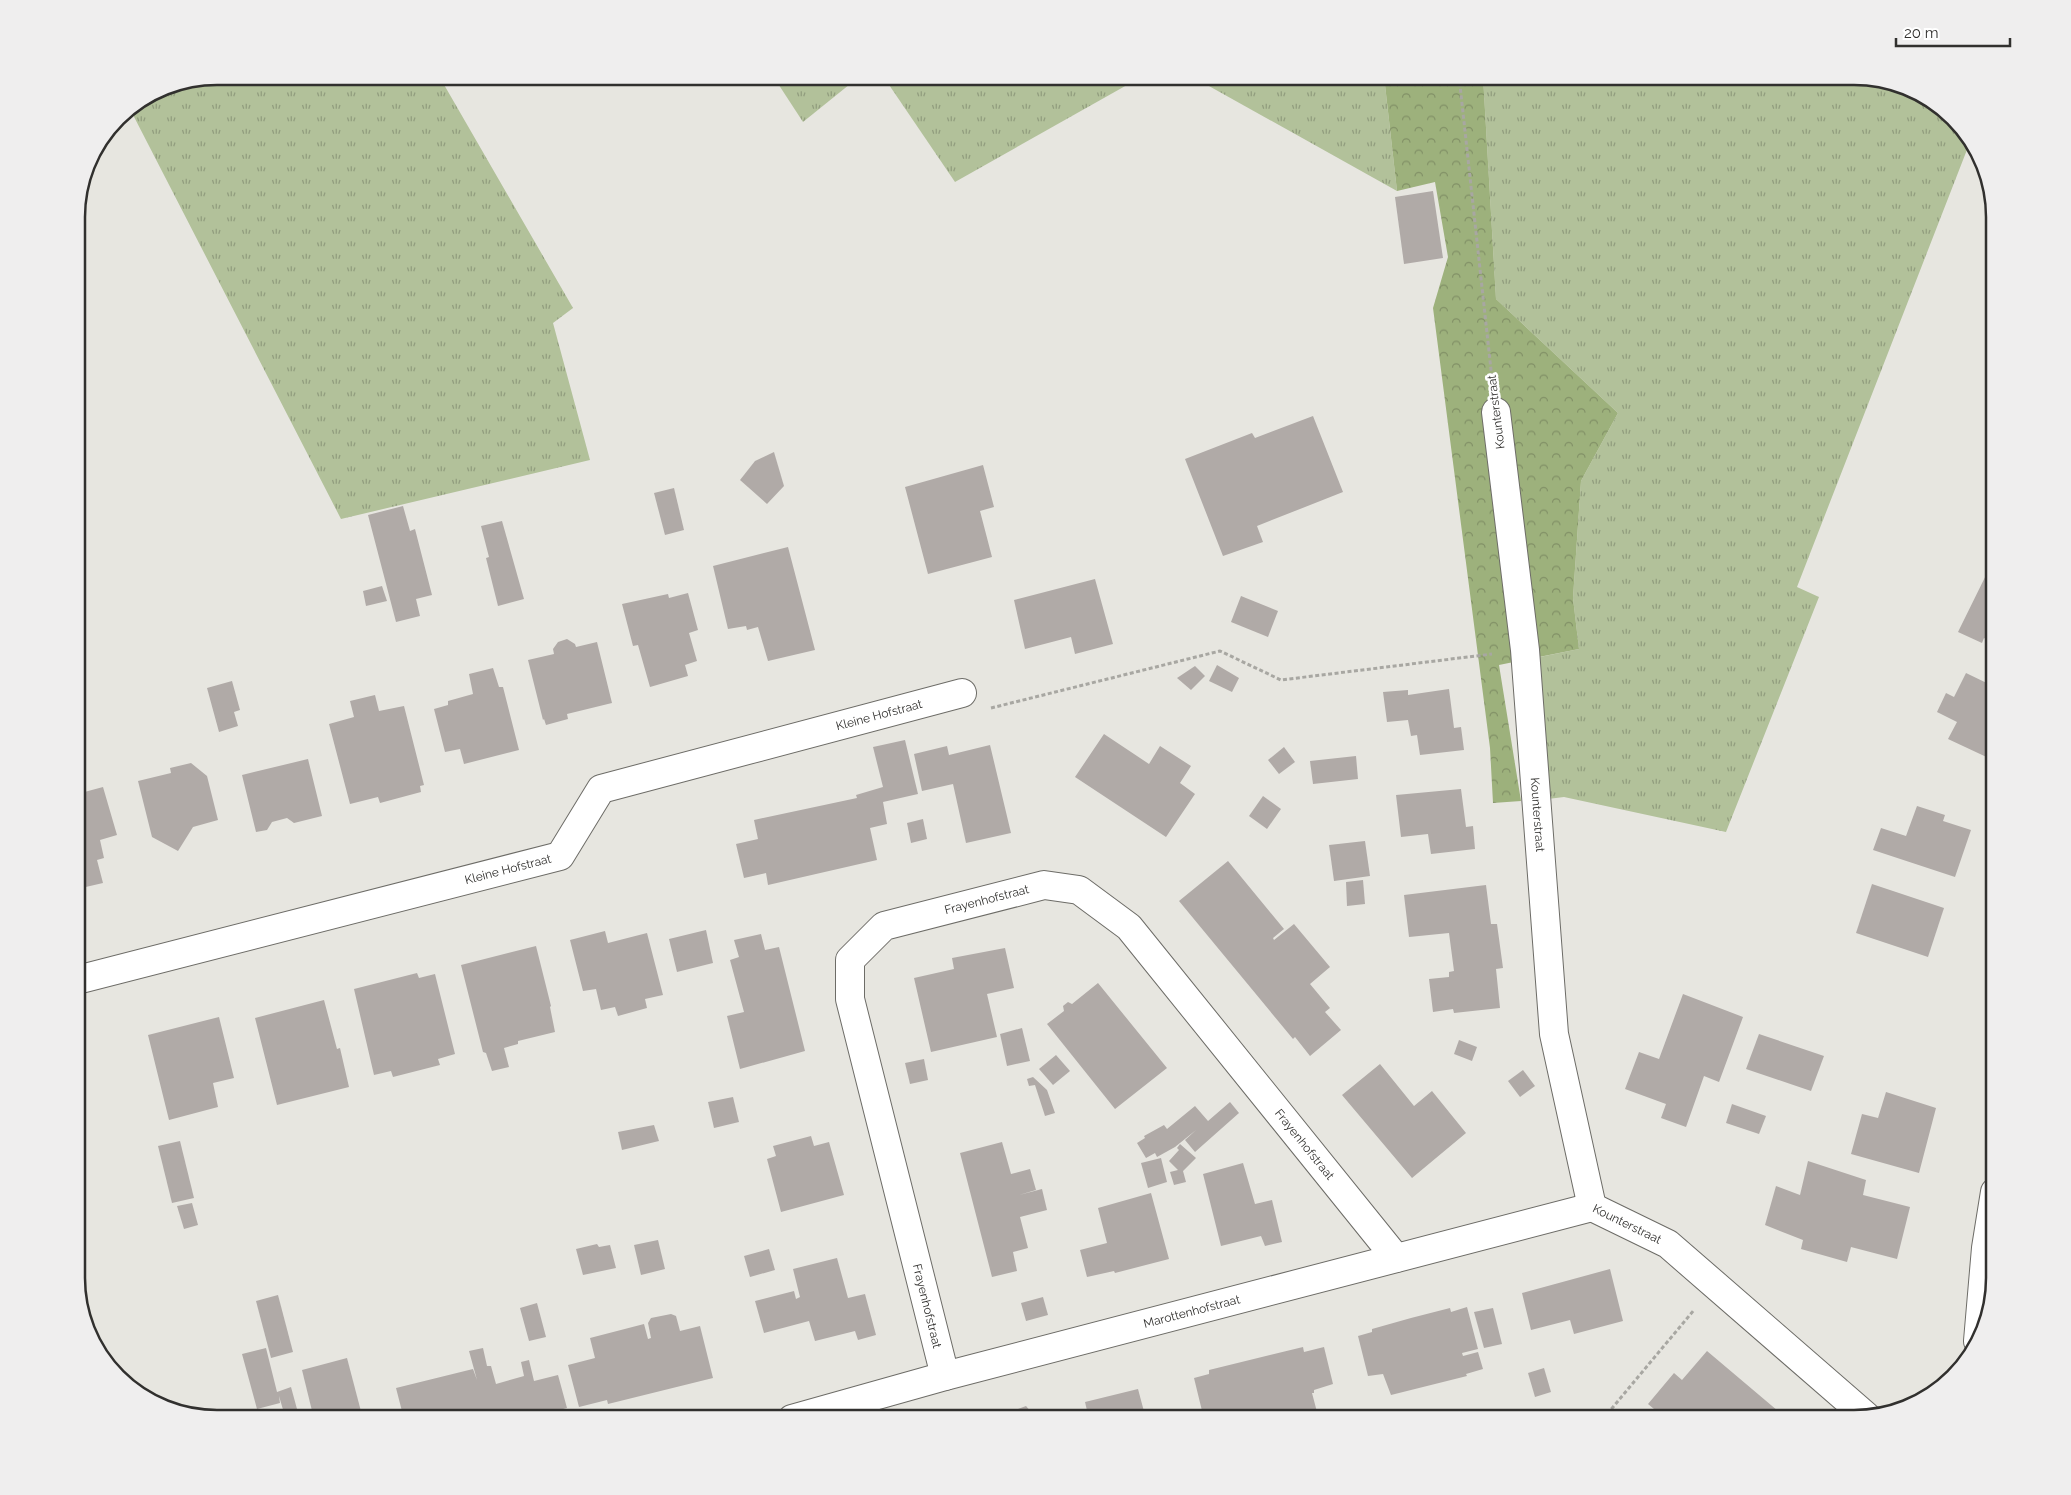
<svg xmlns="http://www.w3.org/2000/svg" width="2071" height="1495" font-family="Raleway,sans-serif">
<defs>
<pattern id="grass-tufts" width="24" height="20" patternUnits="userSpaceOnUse" patternTransform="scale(1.25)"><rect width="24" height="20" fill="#b2c19a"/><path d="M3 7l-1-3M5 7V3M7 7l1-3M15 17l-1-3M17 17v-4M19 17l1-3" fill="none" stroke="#919d7e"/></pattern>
<pattern id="forest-crowns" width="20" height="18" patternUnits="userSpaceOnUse" patternTransform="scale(1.25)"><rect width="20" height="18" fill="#9db17c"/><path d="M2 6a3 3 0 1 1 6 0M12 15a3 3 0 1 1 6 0" fill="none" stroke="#819066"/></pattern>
</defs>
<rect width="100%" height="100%" fill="#e7e6e0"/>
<g fill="url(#grass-tufts)">
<path d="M 218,76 L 439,76 L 573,308 L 553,323 L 590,460 L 341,519 L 130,109 L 164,87 Z"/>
<path d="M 773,76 L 860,76 L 803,122 Z"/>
<path d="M 883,76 L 1143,76 L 955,182 Z"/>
<path d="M 1191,76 L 1384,76 L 1397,191 Z"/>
<path d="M 1483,76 L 1854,76 L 1899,84 L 1939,105 L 1970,142 L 1797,587 L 1819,597 L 1726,832 L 1564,797 L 1548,799 L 1530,659 L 1579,649 L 1573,598 L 1581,481 L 1618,413 L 1496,299 Z"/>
</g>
<path fill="url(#forest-crowns)" d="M 1384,76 L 1483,76 L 1496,299 L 1618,413 L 1581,481 L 1573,598 L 1579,649 L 1499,665 L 1521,801 L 1493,803 L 1490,748 L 1433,308 L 1448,257 L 1435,182 L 1397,191 Z"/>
<g fill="#b0aaa7">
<path d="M 1433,191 L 1443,258 L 1404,264 L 1395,197 Z"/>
<path d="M 1313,416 L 1343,492 L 1257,526 L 1263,542 L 1223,556 L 1185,459 L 1252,433 L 1255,438 Z"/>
<path d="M 774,452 L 784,486 L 767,504 L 740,480 L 755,461 Z"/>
<path d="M 983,465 L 994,507 L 980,511 L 992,557 L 928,574 L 905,487 Z"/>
<path d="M 674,488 L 684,530 L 665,535 L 654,493 Z"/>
<path d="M 403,506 L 410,531 L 415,529 L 432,595 L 416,599 L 420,616 L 396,622 L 368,515 Z"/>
<path d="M 502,521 L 524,599 L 498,606 L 486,558 L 489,557 L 481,526 Z"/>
<path d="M 788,547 L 815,650 L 768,661 L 758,627 L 747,630 L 746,626 L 728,629 L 713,566 Z"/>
<path d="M 1991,565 L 1995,566 L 1995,644 L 1984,638 L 1982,643 L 1958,632 Z"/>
<path d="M 1095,579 L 1113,644 L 1075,654 L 1071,637 L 1025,649 L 1014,600 Z"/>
<path d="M 382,586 L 387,601 L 366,606 L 363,591 Z"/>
<path d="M 688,593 L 698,630 L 689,633 L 697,661 L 685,665 L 688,676 L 650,687 L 638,645 L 633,646 L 622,604 L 668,594 L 669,598 Z"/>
<path d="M 1241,596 L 1278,611 L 1268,637 L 1231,622 Z"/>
<path d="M 567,639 L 575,644 L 576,647 L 597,642 L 612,703 L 567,714 L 568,719 L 546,725 L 544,719 L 543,720 L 528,660 L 554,654 L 553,649 L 558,642 Z"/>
<path d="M 1217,665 L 1239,678 L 1232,692 L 1209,681 Z"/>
<path d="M 1195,666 L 1205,676 L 1191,690 L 1177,678 Z"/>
<path d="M 493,668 L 499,687 L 503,687 L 519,750 L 464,764 L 460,749 L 445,752 L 434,709 L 448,705 L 448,701 L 473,694 L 469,674 Z"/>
<path d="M 1966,673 L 1995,687 L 1995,761 L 1948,739 L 1957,722 L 1937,712 L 1946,693 L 1954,697 Z"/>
<path d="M 232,681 L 240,710 L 234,712 L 238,726 L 219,732 L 207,688 Z"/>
<path d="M 1449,689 L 1454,728 L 1461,727 L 1464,750 L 1420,755 L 1417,735 L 1411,736 L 1408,720 L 1387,722 L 1383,692 L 1408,690 L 1408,695 Z"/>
<path d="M 375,695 L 379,711 L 404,706 L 424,785 L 420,786 L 421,792 L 380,803 L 378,797 L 350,804 L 329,724 L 354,717 L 350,701 Z"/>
<path d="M 1104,734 L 1149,764 L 1160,746 L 1191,766 L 1180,783 L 1195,794 L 1166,837 L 1075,777 Z"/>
<path d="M 905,740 L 918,794 L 883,802 L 887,824 L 870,828 L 877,860 L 768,885 L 766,873 L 744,878 L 736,844 L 758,839 L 754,820 L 857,798 L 856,795 L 883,787 L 873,747 Z"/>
<path d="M 990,745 L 1011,833 L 966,843 L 953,784 L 922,791 L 914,754 L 947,746 L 949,755 Z"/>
<path d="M 1284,747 L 1295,762 L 1279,774 L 1268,760 Z"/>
<path d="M 1356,756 L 1358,779 L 1313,784 L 1310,761 Z"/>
<path d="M 308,759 L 322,816 L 294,823 L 287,818 L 272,822 L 267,830 L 256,832 L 242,775 Z"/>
<path d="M 191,763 L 207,776 L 218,820 L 193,827 L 178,851 L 152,837 L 138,781 L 171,773 L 170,768 Z"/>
<path d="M 103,787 L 117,835 L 100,840 L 104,858 L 97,860 L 103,883 L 77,889 L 77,794 Z"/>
<path d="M 1461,789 L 1466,827 L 1473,826 L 1475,849 L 1431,854 L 1428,834 L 1401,837 L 1396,795 Z"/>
<path d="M 1263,796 L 1281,809 L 1267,829 L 1249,816 Z"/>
<path d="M 1917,806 L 1945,815 L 1943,821 L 1971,830 L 1955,877 L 1873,850 L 1881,828 L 1906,836 Z"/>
<path d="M 923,819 L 927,839 L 911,843 L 907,823 Z"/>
<path d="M 1365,841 L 1370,876 L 1334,881 L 1329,845 Z"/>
<path d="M 1228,861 L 1284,929 L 1273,938 L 1274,940 L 1294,924 L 1330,967 L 1310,984 L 1330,1008 L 1325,1012 L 1341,1030 L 1310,1056 L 1295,1037 L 1293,1039 L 1179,901 Z"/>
<path d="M 1363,880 L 1365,904 L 1347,906 L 1346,882 Z"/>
<path d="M 1872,884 L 1944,908 L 1928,957 L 1856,933 Z"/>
<path d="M 1486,885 L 1491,924 L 1497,924 L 1503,968 L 1496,969 L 1500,1008 L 1454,1013 L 1453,1009 L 1433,1012 L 1429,979 L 1449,977 L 1449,972 L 1454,971 L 1449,933 L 1409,937 L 1404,895 Z"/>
<path d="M 706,930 L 713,963 L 677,972 L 669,939 Z"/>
<path d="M 605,931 L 608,943 L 647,933 L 663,995 L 645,999 L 647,1008 L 618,1016 L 615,1007 L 601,1010 L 596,989 L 583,991 L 570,940 Z"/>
<path d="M 761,934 L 765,950 L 779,947 L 805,1051 L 740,1069 L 727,1016 L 744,1012 L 730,960 L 739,957 L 734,940 Z"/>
<path d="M 536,946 L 551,1006 L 550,1007 L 555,1032 L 518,1041 L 518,1044 L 504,1048 L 509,1067 L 492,1071 L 486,1053 L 483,1052 L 461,965 Z"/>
<path d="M 1005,948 L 1014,988 L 987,994 L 997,1037 L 931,1052 L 914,978 L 954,969 L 952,958 Z"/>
<path d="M 417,973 L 419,978 L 435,974 L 455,1054 L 438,1059 L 440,1065 L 393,1077 L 391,1071 L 374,1075 L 354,989 Z"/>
<path d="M 1098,983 L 1167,1068 L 1115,1109 L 1047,1024 L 1064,1011 L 1063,1006 L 1068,1002 L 1072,1004 Z"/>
<path d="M 1683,994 L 1743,1017 L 1719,1082 L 1704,1076 L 1686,1127 L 1661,1118 L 1666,1104 L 1625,1089 L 1639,1052 L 1659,1059 Z"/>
<path d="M 324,1000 L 337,1049 L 340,1048 L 349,1087 L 277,1105 L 255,1018 Z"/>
<path d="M 219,1017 L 234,1078 L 213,1083 L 218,1107 L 169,1120 L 148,1035 Z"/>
<path d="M 1022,1028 L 1030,1061 L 1007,1066 L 1000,1034 Z"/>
<path d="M 1759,1034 L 1824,1056 L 1811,1091 L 1746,1069 Z"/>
<path d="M 1459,1040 L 1477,1047 L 1472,1061 L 1454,1054 Z"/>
<path d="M 1056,1055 L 1070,1071 L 1053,1085 L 1039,1069 Z"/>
<path d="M 924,1059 L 928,1080 L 910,1084 L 905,1063 Z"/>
<path d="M 1380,1064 L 1414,1106 L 1432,1091 L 1466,1133 L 1412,1178 L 1342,1095 Z"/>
<path d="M 1523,1070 L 1535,1086 L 1520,1097 L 1508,1081 Z"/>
<path d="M 1033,1077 L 1047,1090 L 1055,1113 L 1045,1116 L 1035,1085 L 1029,1086 L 1027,1079 Z"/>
<path d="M 1886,1092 L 1936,1108 L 1919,1173 L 1851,1154 L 1862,1114 L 1878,1118 Z"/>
<path d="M 733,1097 L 739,1122 L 714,1128 L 708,1102 Z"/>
<path d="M 1230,1102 L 1239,1113 L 1195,1152 L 1185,1140 L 1196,1130 L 1175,1147 L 1157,1157 L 1155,1153 L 1146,1158 L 1137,1143 L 1145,1138 L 1144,1136 L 1164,1125 L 1167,1129 L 1195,1106 L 1208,1121 Z"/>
<path d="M 1732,1104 L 1766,1116 L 1759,1134 L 1726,1123 Z"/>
<path d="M 654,1125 L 659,1141 L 622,1150 L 618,1132 Z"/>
<path d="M 811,1136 L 814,1146 L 829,1142 L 844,1195 L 781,1212 L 767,1159 L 776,1156 L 773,1146 Z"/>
<path d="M 180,1141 L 194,1198 L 172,1203 L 158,1146 Z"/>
<path d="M 1002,1142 L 1011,1174 L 1030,1169 L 1036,1190 L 1019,1195 L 1042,1189 L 1047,1210 L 1020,1217 L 1028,1248 L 1013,1252 L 1017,1271 L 992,1277 L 960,1153 Z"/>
<path d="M 1180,1144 L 1196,1158 L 1183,1171 L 1186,1182 L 1174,1185 L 1170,1172 L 1178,1170 L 1169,1161 L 1179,1150 L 1177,1148 Z"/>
<path d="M 1161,1158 L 1167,1182 L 1148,1188 L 1141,1163 Z"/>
<path d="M 1808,1161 L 1866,1180 L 1863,1195 L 1910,1207 L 1897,1259 L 1851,1247 L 1847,1262 L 1801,1249 L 1803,1240 L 1765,1225 L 1776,1186 L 1800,1195 Z"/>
<path d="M 1243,1163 L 1255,1204 L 1272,1200 L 1282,1242 L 1265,1246 L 1261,1236 L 1221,1246 L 1203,1174 Z"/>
<path d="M 1151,1193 L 1169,1259 L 1115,1273 L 1114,1271 L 1087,1277 L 1080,1250 L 1107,1243 L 1098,1208 Z"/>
<path d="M 192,1203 L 198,1225 L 184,1229 L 177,1206 Z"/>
<path d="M 658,1240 L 665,1269 L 641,1275 L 634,1245 Z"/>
<path d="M 597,1244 L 599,1247 L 610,1245 L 616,1268 L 583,1275 L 576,1249 Z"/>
<path d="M 769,1249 L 775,1270 L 750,1277 L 744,1256 Z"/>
<path d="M 837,1258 L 848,1298 L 865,1294 L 876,1335 L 858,1340 L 855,1331 L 815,1341 L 809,1321 L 764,1333 L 755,1301 L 794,1291 L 796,1299 L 800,1297 L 793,1269 Z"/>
<path d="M 1610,1269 L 1623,1321 L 1574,1334 L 1570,1320 L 1531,1330 L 1522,1293 Z"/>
<path d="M 278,1295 L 293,1352 L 271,1358 L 256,1301 Z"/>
<path d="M 1043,1297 L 1048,1315 L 1026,1321 L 1021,1303 Z"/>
<path d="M 537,1303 L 546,1337 L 529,1341 L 520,1308 Z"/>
<path d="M 1467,1307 L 1478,1349 L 1462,1353 L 1463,1356 L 1478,1352 L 1483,1369 L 1466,1374 L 1467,1376 L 1391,1395 L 1383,1374 L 1368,1376 L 1358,1336 L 1372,1332 L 1372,1329 L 1411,1318 L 1450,1308 L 1451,1312 Z"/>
<path d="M 1493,1308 L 1502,1344 L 1484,1348 L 1474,1312 Z"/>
<path d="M 671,1314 L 676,1316 L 680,1331 L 700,1326 L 713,1378 L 608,1404 L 607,1400 L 579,1407 L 568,1365 L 595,1358 L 590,1338 L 644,1324 L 648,1339 L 651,1338 L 648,1323 L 651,1318 Z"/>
<path d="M 1303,1347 L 1304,1352 L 1324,1347 L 1333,1384 L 1314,1390 L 1314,1393 L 1312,1393 L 1317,1412 L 1292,1419 L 1221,1419 L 1220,1416 L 1204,1419 L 1194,1378 L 1209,1374 L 1209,1370 Z"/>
<path d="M 266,1348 L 277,1392 L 291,1387 L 297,1409 L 284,1413 L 279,1396 L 280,1403 L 257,1409 L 242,1354 Z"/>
<path d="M 483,1348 L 487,1366 L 491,1366 L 496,1384 L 524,1376 L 521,1362 L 529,1360 L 534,1381 L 558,1375 L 567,1408 L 543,1414 L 544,1419 L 404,1419 L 396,1388 L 473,1369 L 477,1380 L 469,1351 Z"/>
<path d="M 1707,1351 L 1778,1411 L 1771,1419 L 1684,1419 L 1682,1417 L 1680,1419 L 1666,1419 L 1648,1404 L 1674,1373 L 1682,1380 Z"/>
<path d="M 347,1358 L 363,1419 L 314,1419 L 302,1370 Z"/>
<path d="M 1544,1368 L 1551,1392 L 1535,1397 L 1528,1373 Z"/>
<path d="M 1138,1389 L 1146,1419 L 1089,1419 L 1085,1402 Z"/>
<path d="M 1026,1406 L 1032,1413 L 1034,1419 L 1019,1419 L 1015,1410 Z"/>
</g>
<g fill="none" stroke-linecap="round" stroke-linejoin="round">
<g stroke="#6d6c67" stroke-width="30">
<g id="minor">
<path id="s1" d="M 1496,412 L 1525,650 L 1554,1034 L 1592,1207"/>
<path id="s2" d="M 77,980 L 560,856 L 601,789 L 962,693"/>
<path id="s3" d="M 1592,1207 L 1668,1244 L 1866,1416"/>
<path d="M 1978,1341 L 1986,1248 L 1995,1192"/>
<path id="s4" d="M 945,1376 L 850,999 L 850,960 L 884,926 L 1044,885 L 1079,890 L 1129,927 L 1396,1258"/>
<path id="s5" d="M 792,1419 L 945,1376 L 1592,1207"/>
</g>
</g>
<g stroke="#a8a7a2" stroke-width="3" stroke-dasharray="4 2.5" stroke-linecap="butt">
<path d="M 1459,76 L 1492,379"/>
<path d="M 991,708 L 1220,651 L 1281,680 L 1492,654"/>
<path d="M 1603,1419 L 1694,1310"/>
</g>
<use href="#minor" stroke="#fff" stroke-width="28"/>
</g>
<g text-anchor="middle" stroke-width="5" stroke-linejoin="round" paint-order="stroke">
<g font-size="12" fill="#31302e" stroke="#fff">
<text transform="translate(1496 412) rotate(-97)" y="4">Kounterstraat</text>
<text dy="4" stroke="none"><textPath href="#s2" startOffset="865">Kleine Hofstraat</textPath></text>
<text dy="4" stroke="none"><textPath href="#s1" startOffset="405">Kounterstraat</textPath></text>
<text dy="4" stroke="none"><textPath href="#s2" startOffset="445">Kleine Hofstraat</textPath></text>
<text dy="4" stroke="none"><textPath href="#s4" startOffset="582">Frayenhofstraat</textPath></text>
<text dy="4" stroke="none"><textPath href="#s4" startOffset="1018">Frayenhofstraat</textPath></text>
<text dy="4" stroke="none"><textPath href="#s3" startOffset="39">Kounterstraat</textPath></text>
<text transform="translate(927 1306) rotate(76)" y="4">Frayenhofstraat</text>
<text dy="4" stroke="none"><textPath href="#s5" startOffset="414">Marottenhofstraat</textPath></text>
</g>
</g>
<path d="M0 0H2071V1495H0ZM217 85H1854A132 132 0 0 1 1986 217V1278A132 132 0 0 1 1854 1410H217A132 132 0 0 1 85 1278V217A132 132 0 0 1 217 85Z" fill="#efeeee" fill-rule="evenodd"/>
<path fill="none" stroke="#31302e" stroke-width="2.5" d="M217 85H1854A132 132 0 0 1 1986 217V1278A132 132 0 0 1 1854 1410H217A132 132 0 0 1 85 1278V217A132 132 0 0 1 217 85Z"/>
<path d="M1896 38v8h114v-8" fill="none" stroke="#31302e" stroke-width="2.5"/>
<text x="1904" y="38" font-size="15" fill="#31302e" stroke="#ffffff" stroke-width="4" paint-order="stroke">20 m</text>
</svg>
